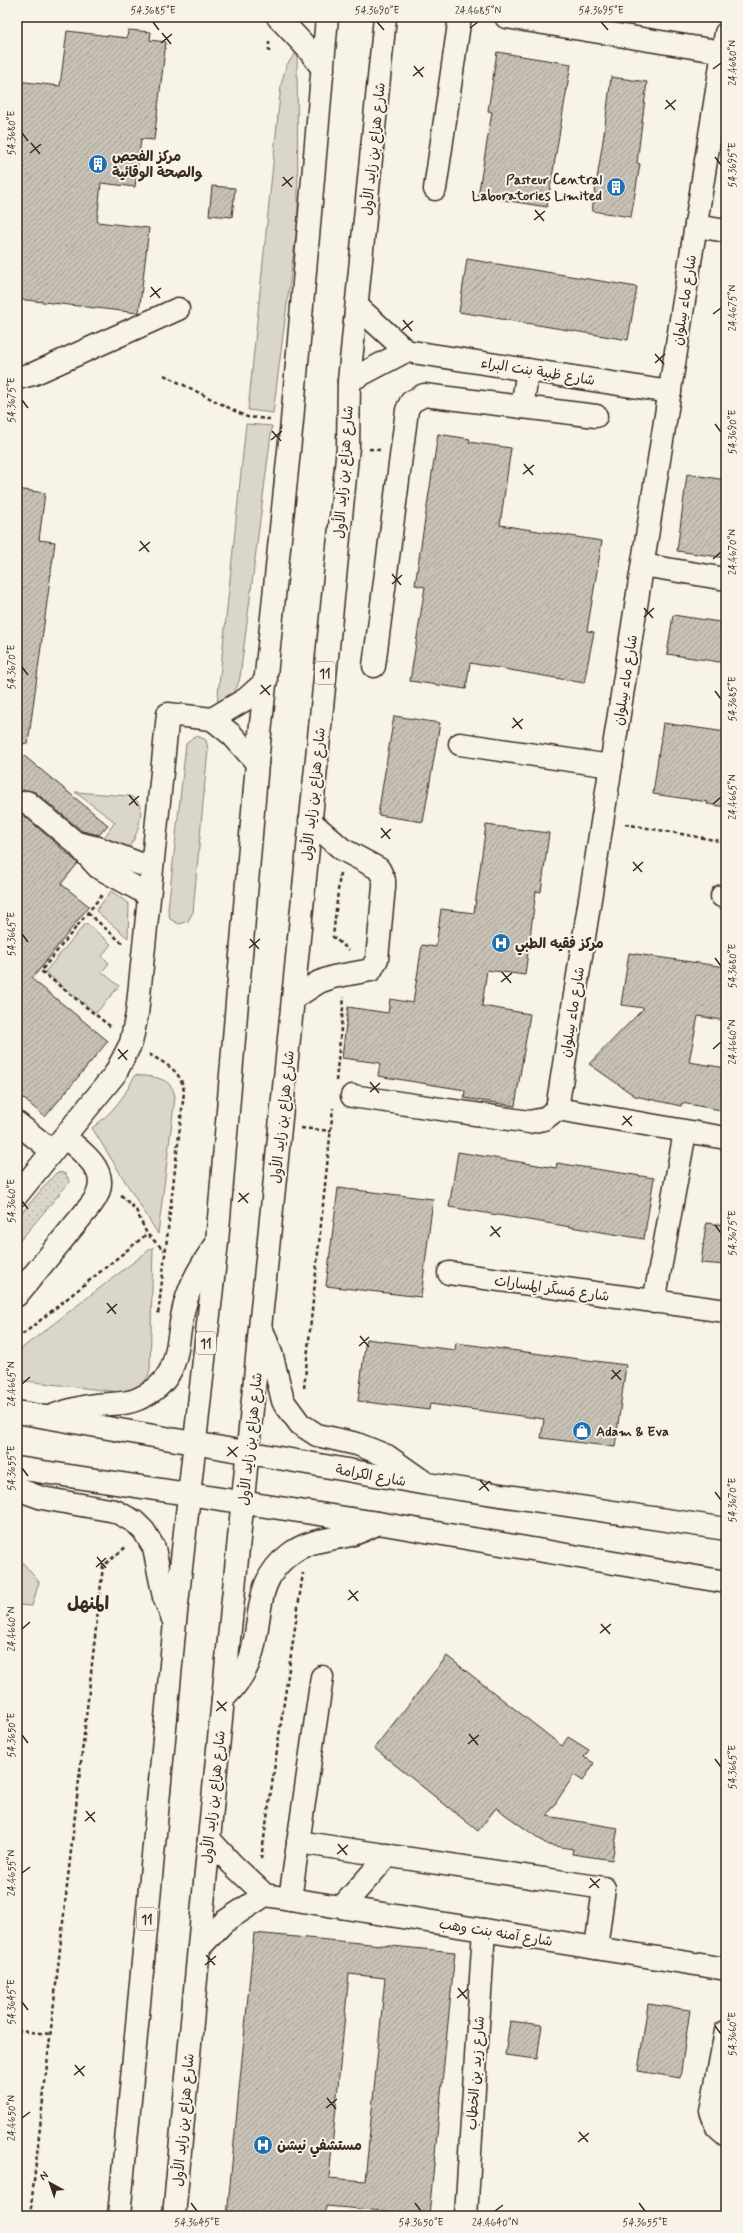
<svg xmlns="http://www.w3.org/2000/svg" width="743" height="2233" font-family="Mynerve,'Playpen Sans Arabic',sans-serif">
<defs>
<pattern id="grass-dots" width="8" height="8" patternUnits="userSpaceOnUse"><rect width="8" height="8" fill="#dbd6cb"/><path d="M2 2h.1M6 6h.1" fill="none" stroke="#bdb8ae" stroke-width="1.8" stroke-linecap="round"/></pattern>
<pattern id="building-hatch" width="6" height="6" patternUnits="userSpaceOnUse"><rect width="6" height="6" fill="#c8c1b6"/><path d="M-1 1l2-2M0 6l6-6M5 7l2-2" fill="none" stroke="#a49d93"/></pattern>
</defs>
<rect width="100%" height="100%" fill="#f7f3e8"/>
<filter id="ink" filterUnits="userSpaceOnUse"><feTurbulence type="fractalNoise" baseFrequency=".025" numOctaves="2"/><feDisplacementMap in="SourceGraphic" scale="8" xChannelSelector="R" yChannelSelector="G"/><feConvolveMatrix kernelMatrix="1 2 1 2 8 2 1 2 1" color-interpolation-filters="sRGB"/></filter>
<g filter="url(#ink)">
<path fill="url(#grass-dots)" stroke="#8b8074" d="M 56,1173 C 63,1171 68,1174 69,1182 L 67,1185 L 17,1244 L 17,1218 Z"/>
<g fill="#dbd6cb" stroke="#8b8074">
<path d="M 297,51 L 298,219 L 273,413 L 248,410 L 281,85 L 286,66 Z"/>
<path d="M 246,424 L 272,426 L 240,677 C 237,692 230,698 217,705 Z"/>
<path d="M 197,736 L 206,740 L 208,749 L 193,912 L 188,921 L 179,924 L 170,919 L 168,909 L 186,744 L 193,737 Z"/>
<path d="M 75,792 L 129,796 C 134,798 139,801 140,807 C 143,816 135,844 127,848 L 103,839 L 115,822 Z"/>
<path d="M 111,891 L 129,904 L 128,938 L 96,911 Z"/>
<path d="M 86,923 L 111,944 L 102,956 L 109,963 L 102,972 L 119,986 L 96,1013 L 45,972 Z"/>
<path d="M 135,1075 C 152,1077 172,1076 175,1097 L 158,1234 L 92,1128 C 112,1113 125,1097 135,1075 Z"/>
<path d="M 153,1247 L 150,1370 L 145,1383 L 127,1393 L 17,1380 L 17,1352 Z"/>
<path d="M 17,1556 L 39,1582 L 32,1606 L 17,1605 Z"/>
</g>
<g fill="url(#building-hatch)" stroke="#3b2a1e" fill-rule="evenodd">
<path d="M 128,30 L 151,32 L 150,40 L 166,42 L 154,140 L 141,139 L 135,187 L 101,183 L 97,222 L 149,228 L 139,313 L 17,299 L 17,81 L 60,86 L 67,31 L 127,38 Z"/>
<path d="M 497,52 L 571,64 L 547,207 L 478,196 L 492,112 L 488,111 Z"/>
<path d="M 611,77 L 647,82 L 637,163 L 640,164 L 631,217 L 592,211 L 604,134 Z"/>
<path d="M 212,186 L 235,188 L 232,217 L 209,215 Z"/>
<path d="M 467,259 L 637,287 L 628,340 L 459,312 Z"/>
<path d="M 438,434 L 470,439 L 469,442 L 511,448 L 500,525 L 602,541 L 587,631 L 594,632 L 584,683 L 470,663 L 466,689 L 410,681 L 425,587 L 415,585 Z"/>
<path d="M 687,474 L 726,480 L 726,558 L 677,551 Z"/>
<path d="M 17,489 L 45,493 L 39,540 L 55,542 L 28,744 L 17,743 Z"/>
<path d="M 673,615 L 726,623 L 726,663 L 667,654 Z"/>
<path d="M 394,716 L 440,723 L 423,822 L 378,815 Z"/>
<path d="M 663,723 L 726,732 L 726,807 L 707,804 L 708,802 L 653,794 Z"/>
<path d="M 17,750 L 108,825 L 99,835 L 82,831 L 35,792 L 23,790 L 17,795 Z"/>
<path d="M 17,809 L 78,863 L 61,884 L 89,906 L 32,979 L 108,1041 L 45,1117 L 17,1093 Z"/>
<path d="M 486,825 L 549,833 L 541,892 L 536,891 L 525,975 L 487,970 L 482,1006 L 530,1014 L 515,1106 L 464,1098 L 465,1090 L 378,1076 L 380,1063 L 342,1058 L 348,1007 L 388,1013 L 390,999 L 413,1003 L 422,945 L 436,947 L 441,909 L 474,913 Z"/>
<path d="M 629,953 L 726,967 L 726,1021 L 698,1016 L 689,1062 L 726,1068 L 726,1111 L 682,1103 L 681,1106 L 635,1096 L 589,1064 L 644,1008 L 621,1005 Z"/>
<path d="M 458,1152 L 556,1168 L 557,1163 L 654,1178 L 644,1239 L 449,1207 Z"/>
<path d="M 338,1188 L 433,1199 L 421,1297 L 326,1286 Z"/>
<path d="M 706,1223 L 726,1225 L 726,1265 L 701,1263 Z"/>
<path d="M 366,1339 L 455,1350 L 456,1343 L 626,1365 L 615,1447 L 541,1438 L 544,1419 L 430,1404 L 429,1410 L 358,1401 Z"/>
<path d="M 447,1656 L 562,1746 L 568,1737 L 589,1750 L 584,1757 L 594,1763 L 583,1781 L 574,1775 L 547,1816 L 618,1828 L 612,1860 L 572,1854 L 573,1849 L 548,1845 L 496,1808 L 478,1831 L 374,1748 Z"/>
<path d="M 254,1933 L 455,1952 L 429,2215 L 326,2206 L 325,2216 L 227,2216 ZM 349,1974 L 385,1978 L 365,2181 L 329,2178 Z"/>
<path d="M 648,2004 L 690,2010 L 680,2078 L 638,2071 Z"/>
<path d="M 510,2021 L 542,2025 L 537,2059 L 505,2055 Z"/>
</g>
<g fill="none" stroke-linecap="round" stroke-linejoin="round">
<g stroke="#3b2a1e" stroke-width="25">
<g id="minor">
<path d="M 278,17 L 308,49 L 323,69"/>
<path d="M 506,17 L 723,52"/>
<path d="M 435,189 L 460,17"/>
<path d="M 696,226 L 726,231"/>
<path d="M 357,306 L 406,351 L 670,392"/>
<path d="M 17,378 L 33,374 L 178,309"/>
<path d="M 349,381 L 406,351"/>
<path d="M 522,407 L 528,370"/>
<path d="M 643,565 L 726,579"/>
<path d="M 374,666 L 407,410 L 411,402 L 424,395 L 596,416"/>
<path d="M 212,719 L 232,735 L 257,763"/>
<path d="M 460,744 L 611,766"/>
<path d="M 27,802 L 76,843 L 98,867 L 149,895"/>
<path d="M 76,843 L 98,848 L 151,868"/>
<path d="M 722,896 L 726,897"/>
<path d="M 294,998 L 319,982 L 333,977 L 371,970 L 377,959 L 384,887 L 384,880 L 379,869 L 342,849 L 310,821"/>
<path d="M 352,1096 L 529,1122 L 544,1119 L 557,1109"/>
<path d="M 557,1109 L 726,33"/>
<path d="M 557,1109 L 726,1138"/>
<path d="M 17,1123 L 52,1151"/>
<path d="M 17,1195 L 115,1074 L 131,1043 L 137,1014 L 168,714 L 212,719 L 246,699 L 266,681"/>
<path d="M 449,1273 L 726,1311"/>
<path d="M 17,1295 L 91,1205 C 115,1174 86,1156 65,1137"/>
<path d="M 654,1302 L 685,1132"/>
<path d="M 209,1839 L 232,1864 L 265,1895 L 726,1969"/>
<path d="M 298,1842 L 604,1888 L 596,1948"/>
<path d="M 290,1899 L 322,1677"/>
<path d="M 342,1907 L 388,1855"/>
<path d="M 199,1948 L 224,1922 L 265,1895"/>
<path d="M 726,2031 L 711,2111 L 717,2127 L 726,2135"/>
<path d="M 466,2216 L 484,1930"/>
</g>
</g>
<g stroke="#3b2a1e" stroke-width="25">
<g id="major">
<path d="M 263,1332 L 272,1356 L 283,1401 L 300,1424 L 317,1435 L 357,1444 L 387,1456 L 424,1482"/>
<path d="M 17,1412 L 427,1484 L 726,1529"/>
<path d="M 52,1416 C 66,1411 81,1407 96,1405 C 111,1403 125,1405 138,1399 C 185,1379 174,1342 185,1304 C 191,1282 202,1263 216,1245"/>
<path d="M 17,1468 L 378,1523 L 726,1582"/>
<path d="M 17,1489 L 42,1498 L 115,1511 L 135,1522 L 144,1531 L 154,1548 L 164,1597 L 173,1619"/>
<path d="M 223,1699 C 236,1686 246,1673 251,1656 C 263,1618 253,1581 290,1554 C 308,1540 329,1540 350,1535 C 360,1532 369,1528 378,1523"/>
<path d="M 119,2216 L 175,1622 L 217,1242 L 257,763 L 292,421 L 327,17"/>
<path d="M 174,2216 L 209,1839 L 348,447 L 349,381 L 385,17"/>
</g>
</g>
<g stroke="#3b2a1e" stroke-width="2.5" stroke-dasharray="4 3" stroke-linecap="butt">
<path d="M 269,52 L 269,41"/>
<path d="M 164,375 L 247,417 L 270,419"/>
<path d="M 369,449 L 380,450"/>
<path d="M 625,824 L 726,842"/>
<path d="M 340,873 L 333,937 L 349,950"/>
<path d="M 724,873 L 726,852"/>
<path d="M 102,895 L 41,971 L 111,1027"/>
<path d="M 88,913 L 122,943"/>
<path d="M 149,1054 C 166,1064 182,1071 184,1092 L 158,1315"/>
<path d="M 336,1081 L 344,997"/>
<path d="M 301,1128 L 331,1131"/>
<path d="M 121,1195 L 136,1210 L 147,1234 L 164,1250"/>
<path d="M 17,1339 L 147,1234"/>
<path d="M 304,1388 L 333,1108"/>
<path d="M 261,1859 L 303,1573"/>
<path d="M 17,2031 L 51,2034"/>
<path d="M 30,2216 L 103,1566 L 127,1546"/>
</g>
<use href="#minor" stroke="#f7f3e8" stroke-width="22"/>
<use href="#major" stroke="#f7f3e8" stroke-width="22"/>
</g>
</g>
<path fill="none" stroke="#3b2a1e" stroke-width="1.5" d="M 153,22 L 159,30M 377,22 L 384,30M 601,22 L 608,30M 470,28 L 478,22M 162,33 L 171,44M 161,43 L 172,34M 414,66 L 423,77M 713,69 L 721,63M 413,76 L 424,67M 666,100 L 675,110M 665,109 L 676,100M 22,133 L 28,141M 31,143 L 40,154M 30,153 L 41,144M 715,157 L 721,165M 283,177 L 292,187M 282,186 L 293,177M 535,210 L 544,221M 534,220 L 545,211M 151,287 L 160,298M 150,297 L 161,288M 713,314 L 721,308M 403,320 L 412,331M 402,330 L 413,321M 655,354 L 664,364M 655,363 L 665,354M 22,400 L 28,408M 715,424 L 721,432M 272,431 L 281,441M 271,440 L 282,431M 524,464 L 533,475M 523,474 L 534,465M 140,541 L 149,552M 139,551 L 150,542M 713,559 L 721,552M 392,574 L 401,585M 392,584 L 402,575M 644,608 L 653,618M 644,617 L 654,608M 22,667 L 28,675M 261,685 L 270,695M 715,691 L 721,699M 260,694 L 271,685M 513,718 L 522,729M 512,728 L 523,719M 129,795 L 138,806M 713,804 L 721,797M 129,805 L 139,796M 381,828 L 390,839M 381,838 L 391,829M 633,862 L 642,872M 633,871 L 643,862M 22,934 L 28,942M 250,939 L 259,949M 249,948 L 260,939M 715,958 L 721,966M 502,972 L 511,983M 501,982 L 512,973M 118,1049 L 127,1060M 713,1049 L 721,1042M 118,1059 L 128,1050M 370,1082 L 379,1093M 370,1092 L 380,1083M 623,1116 L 632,1126M 622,1125 L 632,1116M 239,1193 L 248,1203M 22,1201 L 28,1209M 238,1202 L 249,1193M 715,1225 L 721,1233M 491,1226 L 500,1237M 490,1236 L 501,1227M 107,1303 L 116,1314M 107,1313 L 117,1304M 360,1336 L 369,1347M 359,1346 L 369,1337M 612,1370 L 621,1380M 611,1379 L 621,1370M 22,1384 L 30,1377M 228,1447 L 237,1457M 227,1456 L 238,1447M 22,1468 L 28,1476M 480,1480 L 489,1491M 479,1490 L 490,1481M 715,1492 L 721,1500M 97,1557 L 106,1568M 96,1567 L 106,1558M 349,1590 L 358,1601M 348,1600 L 358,1591M 601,1624 L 610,1634M 22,1629 L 30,1622M 600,1633 L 611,1624M 217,1701 L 226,1711M 216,1711 L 227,1702M 469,1734 L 478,1745M 22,1735 L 28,1743M 468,1744 L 479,1735M 715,1759 L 721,1767M 86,1811 L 95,1822M 85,1821 L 95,1812M 338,1844 L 347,1855M 337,1854 L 348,1845M 22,1873 L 30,1867M 590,1878 L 599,1888M 589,1888 L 600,1879M 206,1955 L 215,1965M 205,1965 L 216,1956M 458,1988 L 467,1999M 457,1998 L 468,1989M 22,2002 L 28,2010M 715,2026 L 721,2034M 75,2065 L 84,2076M 74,2075 L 85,2066M 327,2098 L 336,2109M 326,2108 L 337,2099M 22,2118 L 30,2112M 579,2132 L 588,2142M 578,2142 L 589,2133M 191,2203 L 197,2211M 415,2203 L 421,2211M 639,2203 L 645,2211M 495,2211 L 503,2205"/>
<defs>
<g id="building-disc" transform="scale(1)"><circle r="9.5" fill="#1f6fb2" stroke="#f7f3e8"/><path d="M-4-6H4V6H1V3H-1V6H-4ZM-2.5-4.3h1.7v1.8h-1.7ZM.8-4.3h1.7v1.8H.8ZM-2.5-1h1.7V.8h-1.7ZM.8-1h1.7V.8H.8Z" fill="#fff"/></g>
<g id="hospital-disc" transform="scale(1)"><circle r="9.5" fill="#1f6fb2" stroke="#f7f3e8"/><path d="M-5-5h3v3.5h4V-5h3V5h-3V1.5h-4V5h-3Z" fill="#fff"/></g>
<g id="shop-disc" transform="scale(1)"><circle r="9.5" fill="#1f6fb2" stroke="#f7f3e8"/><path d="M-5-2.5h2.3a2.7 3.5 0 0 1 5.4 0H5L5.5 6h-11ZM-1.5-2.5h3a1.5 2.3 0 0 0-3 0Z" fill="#fff"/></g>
</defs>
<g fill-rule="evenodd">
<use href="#building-disc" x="98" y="164"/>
<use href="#building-disc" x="616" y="187"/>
<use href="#hospital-disc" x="501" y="943"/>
<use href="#shop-disc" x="582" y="1431"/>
<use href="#hospital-disc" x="263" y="2145"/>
</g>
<g text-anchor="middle" stroke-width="4" stroke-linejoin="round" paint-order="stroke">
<g fill="#f7f3e8" stroke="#73665b" stroke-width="1">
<rect x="315" y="662" width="20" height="22" rx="3"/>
<rect x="196" y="1332" width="20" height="22" rx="3"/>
<rect x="137" y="1908" width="20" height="22" rx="3"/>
</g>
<g font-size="13" font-weight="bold" fill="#3b2a1e">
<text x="325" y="678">11</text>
<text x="206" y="1348">11</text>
<text x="147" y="1924">11</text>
</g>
<g font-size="14" fill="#3b2a1e" stroke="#f7f3e8">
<text transform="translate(373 149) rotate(-84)" y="5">شارع هزاع بن زايد الأول</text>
<text transform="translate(684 300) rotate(-81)" y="5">شارع ماء سِلوان</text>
<text transform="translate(538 371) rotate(9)" y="5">شارع ظبية بنت البراء</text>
<text transform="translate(343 472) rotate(-86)" y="5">شارع هزاع بن زايد الأول</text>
<text transform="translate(625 680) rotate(-81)" y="5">شارع ماء سِلوان</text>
<text transform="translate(313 794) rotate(-84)" y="5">شارع هزاع بن زايد الأول</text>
<text transform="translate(572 1012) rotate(-81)" y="5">شارع ماء سِلوان</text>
<text transform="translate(282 1117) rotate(-84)" y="5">شارع هزاع بن زايد الأول</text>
<text transform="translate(552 1288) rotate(8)" y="5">شارع مَسكَر المِسارات</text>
<text transform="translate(250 1439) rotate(-84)" y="5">شارع هزاع بن زايد الأول</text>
<text transform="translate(371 1475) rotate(10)" y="5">شارع الكرامة</text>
<text transform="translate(213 1797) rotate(-84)" y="5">شارع هزاع بن زايد الأول</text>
<text transform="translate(496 1932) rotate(9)" y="5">شارع آمنه بنت وهب</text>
<text transform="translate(475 2073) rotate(-86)" y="5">شارع زيد بن الخطاب</text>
<text transform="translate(183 2120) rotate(-85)" y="5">شارع هزاع بن زايد الأول</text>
</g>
<g font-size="14" font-weight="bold" fill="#3b2a1e" stroke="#f7f3e8" text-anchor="start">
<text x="112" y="161">مركز الفحص<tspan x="112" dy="16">والصحة الوقائية</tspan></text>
<text x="602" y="184" text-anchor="end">Pasteur Central<tspan x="602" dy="16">Laboratories Limited</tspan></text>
<text x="515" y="948">مركز فقيه الطبي</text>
<text x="596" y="1436">Adam &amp; Eva</text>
<text x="277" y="2150">مستشفي نيشن</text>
</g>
<g font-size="18" font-weight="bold" fill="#3b2a1e" stroke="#f7f3e8">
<text x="88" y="1609">المنهل</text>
</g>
</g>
<rect width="743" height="2233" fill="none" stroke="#f7f3e8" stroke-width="44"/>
<g transform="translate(50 2183) rotate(320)" stroke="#f7f3e8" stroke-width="3" paint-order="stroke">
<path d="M0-3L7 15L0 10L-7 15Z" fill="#3b2a1e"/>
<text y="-6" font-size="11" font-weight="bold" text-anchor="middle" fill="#3b2a1e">N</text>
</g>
<rect x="22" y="22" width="699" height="2189" fill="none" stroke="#3b2a1e" stroke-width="1.5"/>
<g font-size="10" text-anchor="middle" fill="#3b2a1e">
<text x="153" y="14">54.3685°E</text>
<text x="377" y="14">54.3690°E</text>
<text x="478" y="14">24.4685°N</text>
<text x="601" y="14">54.3695°E</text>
<text transform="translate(732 63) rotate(-90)" y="4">24.4680°N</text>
<text transform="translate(11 133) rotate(-90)" y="4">54.3680°E</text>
<text transform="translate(732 165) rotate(-90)" y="4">54.3695°E</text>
<text transform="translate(732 308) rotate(-90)" y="4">24.4675°N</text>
<text transform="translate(11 400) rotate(-90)" y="4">54.3675°E</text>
<text transform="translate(732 432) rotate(-90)" y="4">54.3690°E</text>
<text transform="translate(732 552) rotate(-90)" y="4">24.4670°N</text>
<text transform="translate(11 667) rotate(-90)" y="4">54.3670°E</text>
<text transform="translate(732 699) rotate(-90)" y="4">54.3685°E</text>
<text transform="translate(732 797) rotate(-90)" y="4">24.4665°N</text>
<text transform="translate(11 934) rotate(-90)" y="4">54.3665°E</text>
<text transform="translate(732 966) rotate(-90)" y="4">54.3680°E</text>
<text transform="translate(732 1042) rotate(-90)" y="4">24.4660°N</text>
<text transform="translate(11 1201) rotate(-90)" y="4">54.3660°E</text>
<text transform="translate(732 1233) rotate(-90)" y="4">54.3675°E</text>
<text transform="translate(11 1384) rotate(-90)" y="4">24.4665°N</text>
<text transform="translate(11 1468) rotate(-90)" y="4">54.3655°E</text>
<text transform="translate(732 1500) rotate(-90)" y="4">54.3670°E</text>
<text transform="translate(11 1629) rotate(-90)" y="4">24.4660°N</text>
<text transform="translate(11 1735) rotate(-90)" y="4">54.3650°E</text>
<text transform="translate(732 1767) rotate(-90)" y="4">54.3665°E</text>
<text transform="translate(11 1873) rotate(-90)" y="4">24.4655°N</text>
<text transform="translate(11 2002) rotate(-90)" y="4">54.3645°E</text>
<text transform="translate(732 2034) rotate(-90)" y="4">54.3660°E</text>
<text transform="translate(11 2118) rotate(-90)" y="4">24.4650°N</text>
<text x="197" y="2226">54.3645°E</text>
<text x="421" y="2226">54.3650°E</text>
<text x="495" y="2226">24.4640°N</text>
<text x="645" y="2226">54.3655°E</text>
</g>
</svg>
